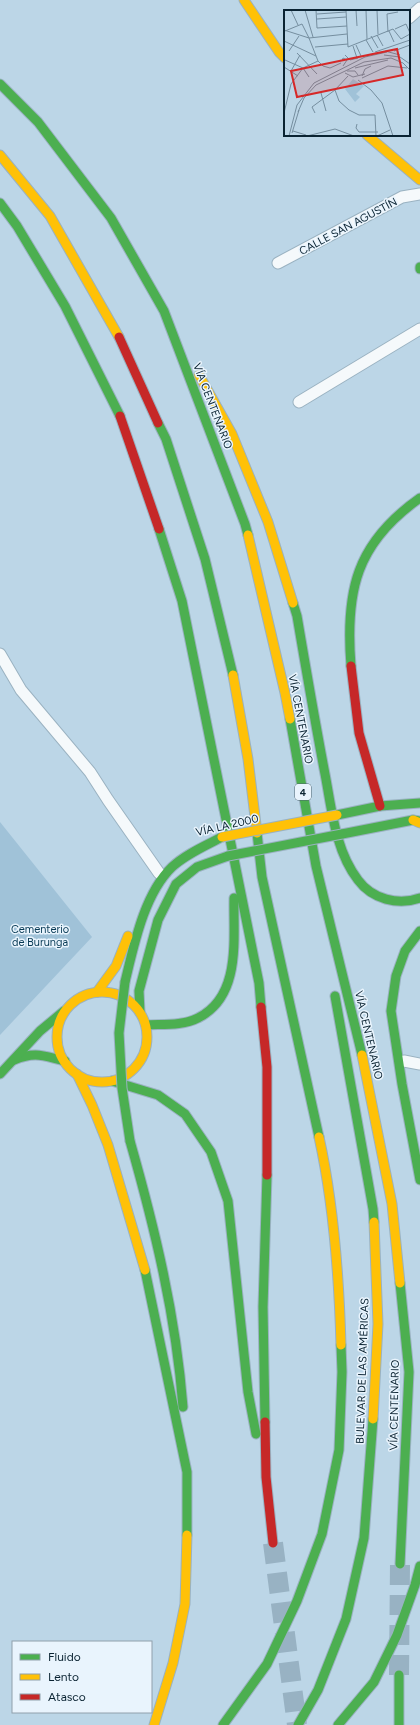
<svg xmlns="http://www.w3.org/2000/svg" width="420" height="1725" font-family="Figtree,sans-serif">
<rect width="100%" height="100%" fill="#bcd6e7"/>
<path fill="#a0c2d8" d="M 0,822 L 92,937 L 0,1035 Z"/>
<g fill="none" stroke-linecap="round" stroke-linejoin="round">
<g stroke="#98b2c3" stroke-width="20" stroke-dasharray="20 10" stroke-linecap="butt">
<path d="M 273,1543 L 297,1725"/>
<path d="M 399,1675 L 400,1564"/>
</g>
<g stroke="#9ab2c1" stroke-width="13">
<g id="street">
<path d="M 409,18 L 420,8"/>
<path d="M 278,263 L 402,197 L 420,194"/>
<path d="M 299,402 L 420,329"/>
<path d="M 0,654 L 21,690 L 90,772 L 108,800 L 159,873"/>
<path d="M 404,1061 L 420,1064"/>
</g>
</g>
<g stroke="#9ab2c1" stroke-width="11">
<g id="fast">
<path d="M 0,84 L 38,122 L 111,218 L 164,311 L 245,524 L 248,535"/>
<path d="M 0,203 L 17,226 L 65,306 L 120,416"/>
<path d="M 420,267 L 420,269"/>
<path d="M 158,423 L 166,439 L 205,559 L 233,675"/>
<path d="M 159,529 L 182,601 L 259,983 L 261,1007"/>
<path d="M 293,603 L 297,616 C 306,669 315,722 325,774 C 332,810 335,850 358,880 C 372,899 398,906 420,898"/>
<path d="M 351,666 C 345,591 356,543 420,498"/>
<path d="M 290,719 L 316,866 L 362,1055"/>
<path d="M 337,815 L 380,806 L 420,803"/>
<path d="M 257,833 L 262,877 L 319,1137"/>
<path d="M 342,834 L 413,820 L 420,821"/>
<path d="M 420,931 L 405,951 L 396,976 L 391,1011 L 402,1084 L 420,1180"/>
<path d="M 125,982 C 134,945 144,894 172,867 C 186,854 205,846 222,837"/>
<path d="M 335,996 L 373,1209 L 374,1222"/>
<path d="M 140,1012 L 139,991 L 158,920 L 176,884 L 197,867 L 228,856"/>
<path d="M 146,1025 C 162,1024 183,1026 198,1018 C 242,996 233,938 234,898"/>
<path d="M 14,1060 C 36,1051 43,1056 65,1061"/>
<path d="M 0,1074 L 40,1031 L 64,1011"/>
<path d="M 112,1081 L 158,1095 L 185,1114 L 211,1152 L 228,1201 L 248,1392 L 256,1434"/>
<path d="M 130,1141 C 155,1229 176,1316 183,1407"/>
<path d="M 145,1270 L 187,1472 L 187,1535"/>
<path d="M 400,1283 L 409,1372 L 400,1564"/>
<path d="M 265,1422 L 263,1307 L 267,1175"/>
<path d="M 399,1675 L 399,1725"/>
<path d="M 223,1725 L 267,1664 L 297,1601 L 322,1534 L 339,1450 L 342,1372 L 341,1345"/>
<path d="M 298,1725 L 318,1690 L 346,1619 L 364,1538 L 373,1419"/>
<path d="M 338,1725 L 374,1682 L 397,1635 L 415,1585 L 420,1566"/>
</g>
</g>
<g stroke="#9ab2c1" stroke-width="11">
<g id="slow">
<path d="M 244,0 L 279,52 L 285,58"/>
<path d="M 367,135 L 420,180"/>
<path d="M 0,155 L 50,216 L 119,337"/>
<path d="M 199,375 L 232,434 L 268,522 L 293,603"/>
<path d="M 248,535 L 285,693 L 290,719"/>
<path d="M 233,675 L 248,759 L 257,833"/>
<path d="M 413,820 L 420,823"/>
<path d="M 97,992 L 116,966 L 128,936"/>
<circle cx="102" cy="1037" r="45"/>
<path d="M 362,1055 L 392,1204 L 400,1283"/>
<path d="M 77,1074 L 92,1105 L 108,1145 L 145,1270"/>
<path d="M 319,1137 C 334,1205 339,1275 341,1345"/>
<path d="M 373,1419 L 378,1324 L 374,1222"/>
<path d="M 154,1725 L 173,1663 L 185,1604 L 187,1535"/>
</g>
</g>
<g stroke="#9ab2c1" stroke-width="11">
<g id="jam">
<path d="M 119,337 L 158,423"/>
<path d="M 120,416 L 159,529"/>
<path d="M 351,666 L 359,733 L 380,806"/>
<path d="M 261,1007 L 267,1067 L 267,1175"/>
<path d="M 265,1422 L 266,1477 L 273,1543"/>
</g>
</g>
<use href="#street" stroke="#f5f9fb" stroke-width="11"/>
<use href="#fast" stroke="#4caf50" stroke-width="9"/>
<use href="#slow" stroke="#ffc107" stroke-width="9"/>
<use href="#jam" stroke="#c62828" stroke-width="9"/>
<g stroke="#9ab2c1" stroke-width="11" stroke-linecap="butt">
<g id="fast-bridge">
<path d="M 228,856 L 342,834"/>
<path d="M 125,982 L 119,1033 L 122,1088 L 130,1141"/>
</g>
</g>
<g stroke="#9ab2c1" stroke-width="11" stroke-linecap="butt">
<path id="slow-bridge" d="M 222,837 L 337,815"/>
</g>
<use href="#fast-bridge" stroke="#4caf50" stroke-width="9"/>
<use href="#slow-bridge" stroke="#ffc107" stroke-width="9"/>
</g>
<g text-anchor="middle" stroke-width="3" stroke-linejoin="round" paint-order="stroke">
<rect fill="#e9f4fd" stroke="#4d626f" stroke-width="1" x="295" y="784" width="16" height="16" rx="3"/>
<g font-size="10" font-weight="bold" fill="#0a2332">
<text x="303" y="796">4</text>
</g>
<g font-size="11" fill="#0a2332" stroke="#e9f4fd">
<text transform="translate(348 226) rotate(-28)" y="4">CALLE SAN AGUSTÍN</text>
<text transform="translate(213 406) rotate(69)" y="4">VÍA CENTENARIO</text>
<text transform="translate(301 719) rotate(79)" y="4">VÍA CENTENARIO</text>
<text transform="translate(227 825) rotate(-13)" y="4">VÍA LA 2000</text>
<text transform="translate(369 1035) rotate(77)" y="4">VÍA CENTENARIO</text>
<text transform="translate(362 1371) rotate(-88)" y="4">BULEVAR DE LAS AMÉRICAS</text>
<text transform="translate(394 1405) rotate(-89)" y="4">VÍA CENTENARIO</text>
</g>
<g font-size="11" fill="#073a55" stroke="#e9f4fd">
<text x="40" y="933">Cementerio<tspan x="40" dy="13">de Burunga</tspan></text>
</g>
</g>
<g transform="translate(284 10)">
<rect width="126" height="126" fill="#bcd6e7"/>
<path d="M 69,69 L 80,76 L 72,84 L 76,87 L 71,92 L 61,79 Z" fill="#a0c2d8"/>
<path fill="none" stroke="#758e9f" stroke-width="1" d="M 7,0 L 14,15M 21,0 L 29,27M 32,0 L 33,18 L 63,16M 62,0 L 64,37M 72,0 L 73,16M 82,0 L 83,29M 93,0 L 94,24M 33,4 L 62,2M 33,9 L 62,7M 111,19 L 122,14 L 126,23M 0,20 L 25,28 L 34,51 L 39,56 L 46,58 L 57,53M 1,21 L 18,14 L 25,28 L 63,24M 105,21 L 110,32M 104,22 L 103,4 L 114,2M 93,25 L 99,36M 87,26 L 94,38M 82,30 L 89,42M 0,31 L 32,46M 72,35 L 77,46M 69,36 L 73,48M 31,37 L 64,34M 64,37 L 109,19 L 117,29 L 126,24M 5,41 L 15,26M 101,41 L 116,45M 110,41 L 126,35M 91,42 L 126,30M 13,43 L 33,64M 61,45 L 66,50 L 74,48M 100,45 L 116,47 L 126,54M 1,50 L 19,58 L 25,67M 58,51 L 59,48 L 63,50 L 59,56M 0,57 L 14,66M 71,58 L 104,50M 7,61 L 16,45M 63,61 L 71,61 L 74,65M 61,63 L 69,67 L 81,64M 78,66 L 81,59 L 87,56M 78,68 L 104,56 L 123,58M 74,70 L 87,80 L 98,93 L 109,126M 51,80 L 55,91 L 65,100 L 75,105 L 91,105 L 92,126M 37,83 L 42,101M 14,102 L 20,88 L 32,75 L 80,52 L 107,48 L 119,53 L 126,60M 0,103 L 7,74 L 19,58 L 34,51M 31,103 L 28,97 L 51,80 L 64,66M 73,114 L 72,118 L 75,122 L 94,122M 9,121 L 22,125M 8,123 L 15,100M 5,126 L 13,95 L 30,73 L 81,47 L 103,42M 23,126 L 51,119 L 70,126M 93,126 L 106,120"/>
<path fill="#d62828" fill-opacity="0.15" stroke="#d62828" stroke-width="2" d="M 113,39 L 119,65 L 13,87 L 7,61 Z"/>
<rect width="126" height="126" fill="none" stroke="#0a2332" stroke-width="2"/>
</g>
<rect x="12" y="1641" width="140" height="72" fill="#e9f4fd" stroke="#90a0ac"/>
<rect x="20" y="1654" width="20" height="6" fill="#4caf50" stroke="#90a0ac"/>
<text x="48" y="1661" font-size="12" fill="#0a2332">Fluido</text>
<rect x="20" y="1674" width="20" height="6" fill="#ffc107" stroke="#90a0ac"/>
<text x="48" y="1681" font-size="12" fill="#0a2332">Lento</text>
<rect x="20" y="1694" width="20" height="6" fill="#c62828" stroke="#90a0ac"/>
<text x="48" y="1701" font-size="12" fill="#0a2332">Atasco</text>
</svg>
